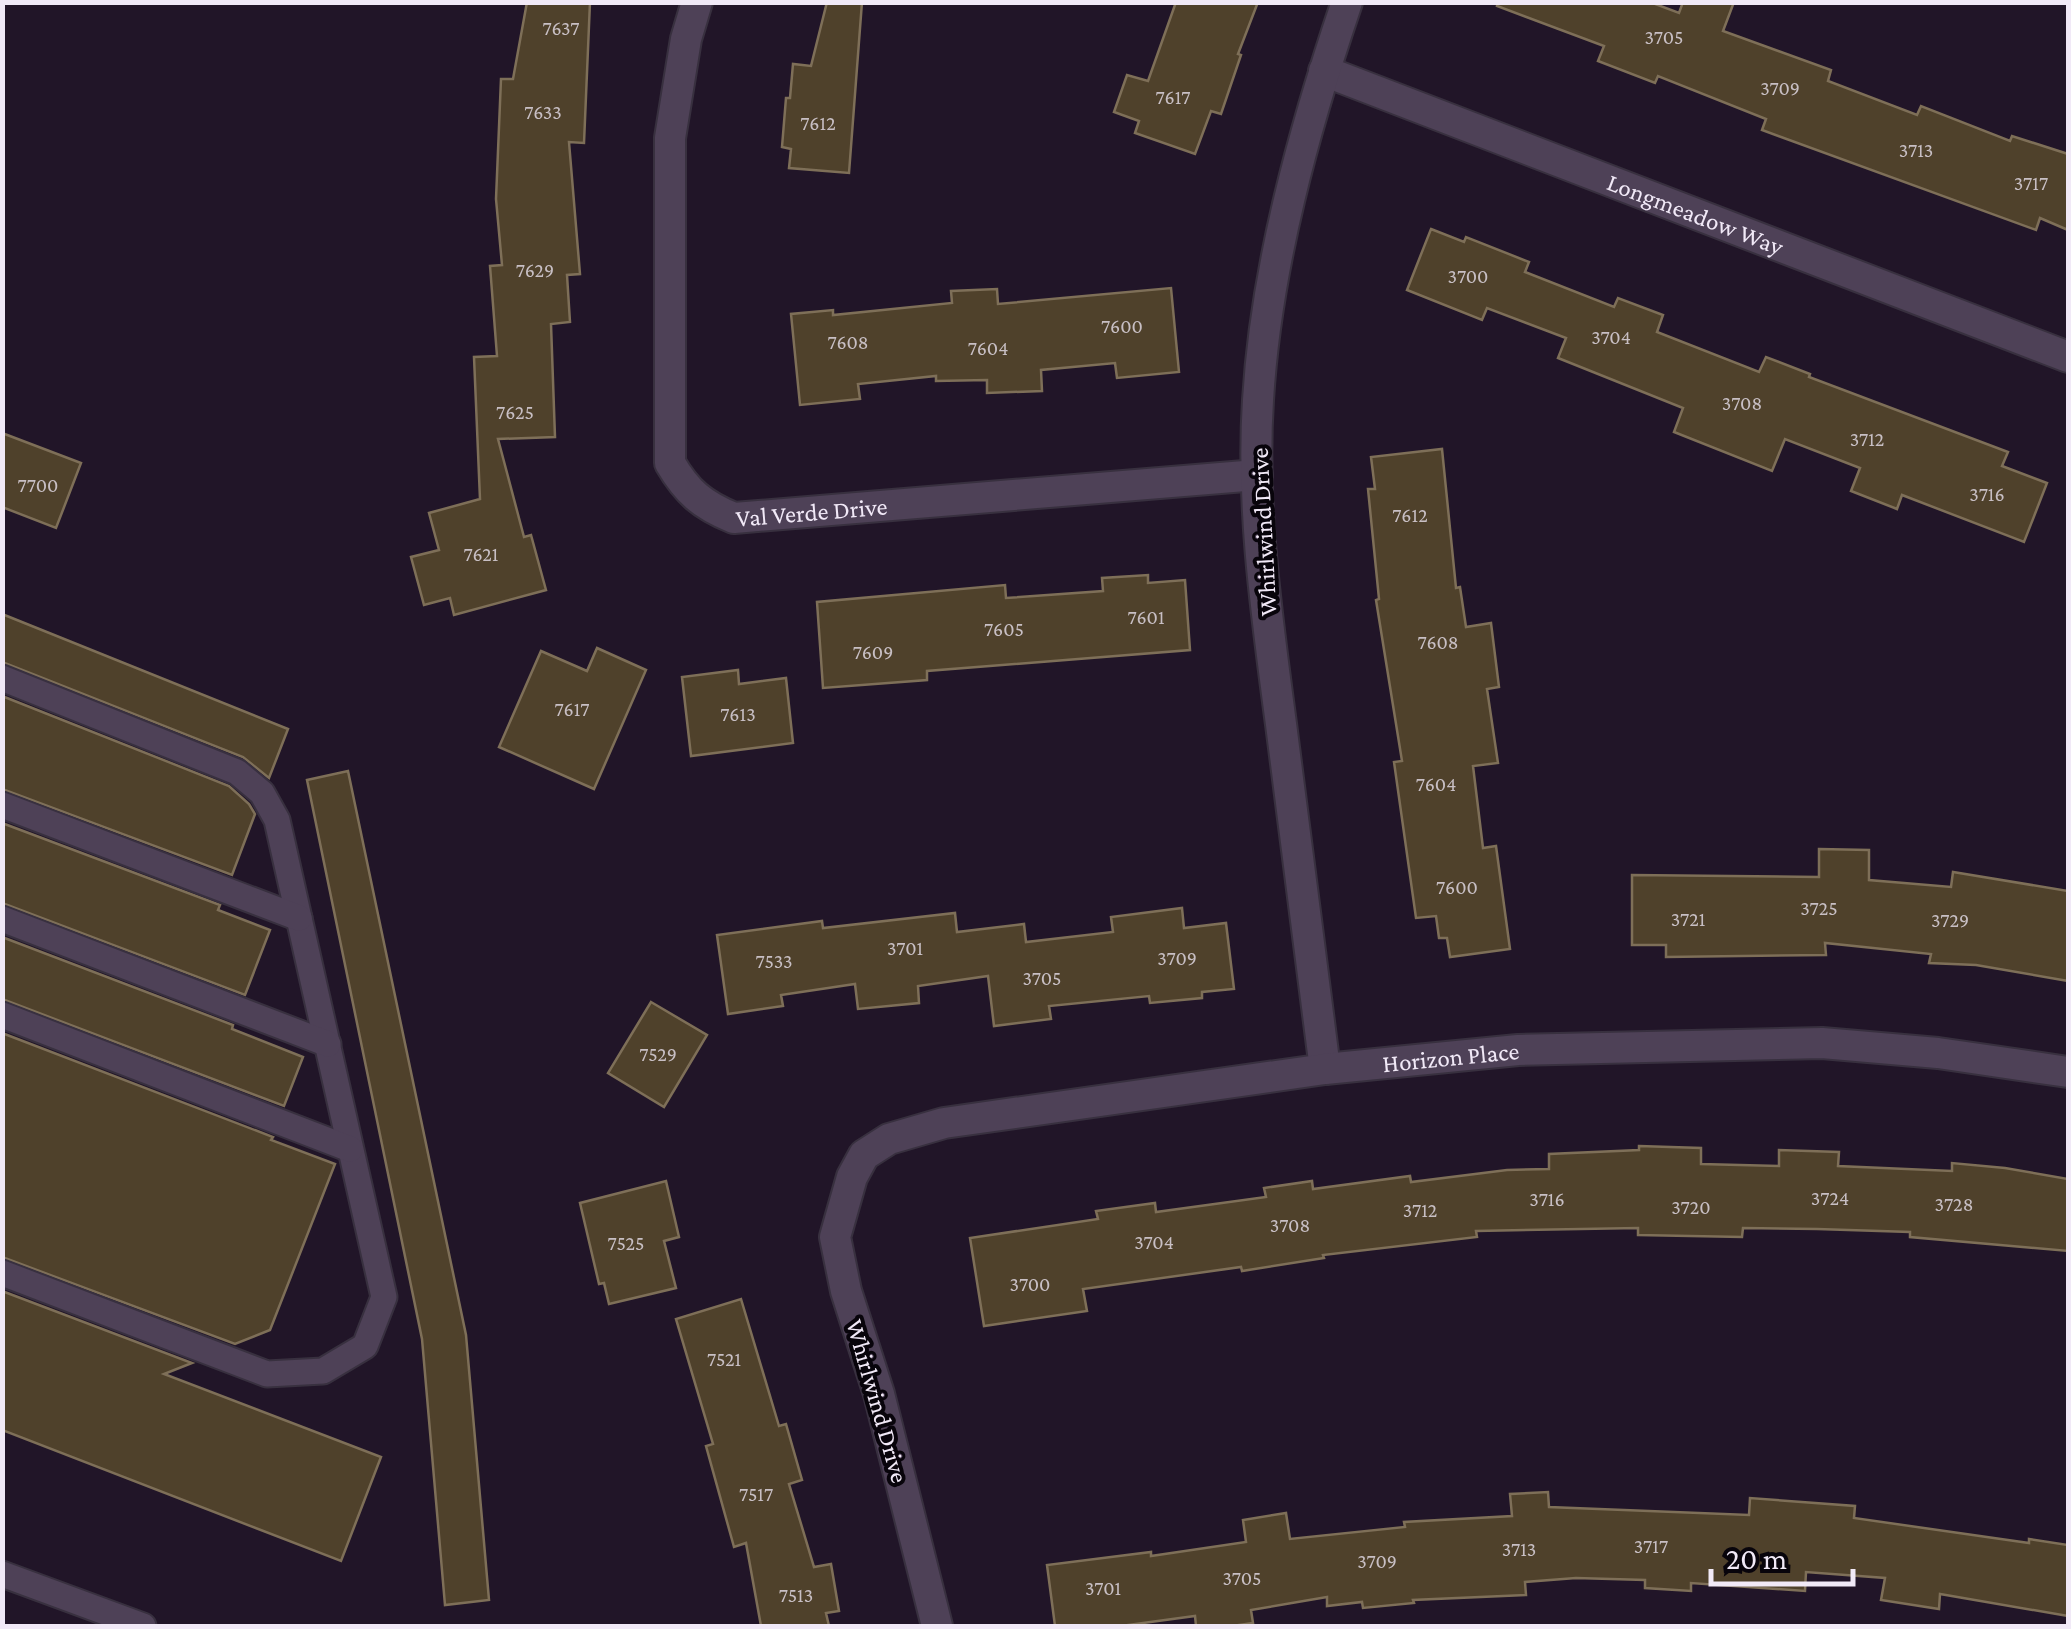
<svg xmlns="http://www.w3.org/2000/svg" width="2071" height="1629" font-family="'Crimson Pro',serif">
<rect width="100%" height="100%" fill="#211528"/>
<g fill="#4f412b" stroke="#7e6f58" stroke-width="2.5">
<path d="M 527,2 L 590,2 L 584,143 L 569,142 L 580,274 L 567,275 L 570,322 L 551,324 L 555,437 L 498,439 L 524,537 L 531,535 L 546,590 L 454,615 L 450,598 L 424,605 L 411,557 L 439,550 L 429,513 L 480,499 L 474,357 L 497,356 L 490,266 L 502,265 L 496,199 L 501,79 L 513,79 Z"/>
<path d="M 827,2 L 862,2 L 849,173 L 789,168 L 791,149 L 782,147 L 786,98 L 790,98 L 793,64 L 811,66 Z"/>
<path d="M 1176,2 L 1258,2 L 1238,54 L 1241,55 L 1221,114 L 1211,111 L 1195,154 L 1135,133 L 1139,121 L 1114,112 L 1127,75 L 1148,81 Z"/>
<path d="M 1498,2 L 1650,2 L 1679,13 L 1683,2 L 1734,2 L 1723,31 L 1831,70 L 1828,81 L 1917,115 L 1921,106 L 2010,141 L 2012,136 L 2068,154 L 2068,230 L 2040,218 L 2036,230 L 1762,130 L 1766,119 L 1658,76 L 1655,83 L 1598,61 L 1604,46 L 1497,6 Z"/>
<path d="M 1431,229 L 1464,242 L 1466,237 L 1529,262 L 1525,272 L 1614,307 L 1618,298 L 1663,315 L 1657,332 L 1759,372 L 1766,357 L 1810,374 L 1809,377 L 2008,452 L 2002,466 L 2047,483 L 2024,542 L 1902,495 L 1897,509 L 1851,491 L 1860,468 L 1785,439 L 1772,471 L 1674,432 L 1683,408 L 1558,358 L 1566,338 L 1487,308 L 1482,320 L 1407,290 Z"/>
<path d="M 1171,288 L 1179,372 L 1117,378 L 1115,363 L 1041,370 L 1042,391 L 987,393 L 987,380 L 936,381 L 936,376 L 858,384 L 860,399 L 800,405 L 791,314 L 833,310 L 833,315 L 952,303 L 951,291 L 997,289 L 998,304 Z"/>
<path d="M 2,433 L 81,463 L 56,528 L 2,507 Z"/>
<path d="M 1442,449 L 1456,588 L 1460,587 L 1466,627 L 1491,623 L 1499,687 L 1487,689 L 1498,763 L 1473,766 L 1483,848 L 1496,846 L 1510,949 L 1450,957 L 1447,938 L 1439,938 L 1436,916 L 1416,918 L 1394,762 L 1402,761 L 1376,600 L 1379,599 L 1368,489 L 1375,489 L 1371,457 Z"/>
<path d="M 1148,575 L 1148,583 L 1185,580 L 1190,650 L 927,671 L 927,680 L 823,688 L 817,602 L 1005,585 L 1006,598 L 1103,591 L 1102,578 Z"/>
<path d="M 2,614 L 288,729 L 269,778 L 243,757 L 2,662 Z"/>
<path d="M 597,648 L 646,670 L 594,789 L 499,747 L 541,651 L 587,671 Z"/>
<path d="M 738,670 L 739,684 L 786,678 L 793,743 L 691,756 L 682,677 Z"/>
<path d="M 2,696 L 229,786 L 249,804 L 255,814 L 232,875 L 2,789 Z"/>
<path d="M 348,771 L 466,1335 L 489,1600 L 445,1605 L 422,1339 L 307,780 Z"/>
<path d="M 2,823 L 220,905 L 218,910 L 270,930 L 245,995 L 2,903 Z"/>
<path d="M 1819,849 L 1869,850 L 1869,880 L 1951,887 L 1953,872 L 2068,891 L 2068,981 L 1976,965 L 1929,963 L 1931,954 L 1825,943 L 1826,955 L 1666,957 L 1666,945 L 1632,945 L 1632,875 L 1819,877 Z"/>
<path d="M 1182,908 L 1184,928 L 1226,923 L 1234,989 L 1202,992 L 1202,998 L 1150,1003 L 1149,996 L 1049,1006 L 1051,1019 L 994,1026 L 988,976 L 918,986 L 919,1003 L 858,1009 L 855,984 L 781,995 L 783,1006 L 728,1014 L 717,935 L 822,921 L 823,928 L 955,913 L 957,932 L 1024,924 L 1026,942 L 1113,932 L 1111,917 Z"/>
<path d="M 2,937 L 233,1025 L 232,1029 L 303,1057 L 284,1106 L 2,999 Z"/>
<path d="M 651,1002 L 707,1035 L 664,1107 L 608,1073 Z"/>
<path d="M 2,1033 L 273,1137 L 271,1140 L 335,1164 L 270,1330 L 235,1344 L 2,1257 Z"/>
<path d="M 1639,1146 L 1701,1148 L 1701,1164 L 1779,1166 L 1779,1150 L 1839,1152 L 1838,1166 L 1952,1171 L 1952,1163 L 2005,1168 L 2068,1179 L 2068,1251 L 1910,1237 L 1910,1232 L 1817,1229 L 1743,1228 L 1742,1237 L 1638,1235 L 1638,1228 L 1476,1231 L 1477,1237 L 1323,1255 L 1324,1258 L 1242,1271 L 1241,1267 L 1083,1289 L 1087,1311 L 984,1326 L 970,1238 L 1098,1219 L 1096,1211 L 1155,1203 L 1156,1212 L 1266,1197 L 1264,1188 L 1312,1181 L 1313,1189 L 1410,1176 L 1411,1182 L 1507,1170 L 1549,1169 L 1549,1154 L 1639,1150 Z"/>
<path d="M 666,1181 L 679,1237 L 664,1241 L 676,1288 L 609,1304 L 604,1283 L 599,1284 L 580,1203 Z"/>
<path d="M 2,1291 L 192,1363 L 164,1374 L 381,1457 L 341,1561 L 2,1430 Z"/>
<path d="M 741,1299 L 779,1426 L 786,1424 L 802,1480 L 789,1484 L 814,1567 L 831,1564 L 839,1611 L 826,1613 L 829,1626 L 761,1626 L 746,1543 L 734,1547 L 706,1446 L 713,1444 L 676,1319 Z"/>
<path d="M 1548,1492 L 1549,1507 L 1749,1515 L 1750,1498 L 1855,1506 L 1854,1518 L 2029,1543 L 2029,1539 L 2068,1545 L 2068,1616 L 1940,1594 L 1939,1609 L 1881,1600 L 1885,1578 L 1806,1572 L 1805,1591 L 1691,1583 L 1691,1591 L 1645,1588 L 1645,1580 L 1576,1578 L 1525,1582 L 1526,1595 L 1413,1600 L 1414,1603 L 1363,1608 L 1362,1602 L 1327,1606 L 1327,1597 L 1251,1610 L 1253,1623 L 1232,1626 L 1196,1626 L 1195,1616 L 1121,1626 L 1055,1626 L 1047,1565 L 1151,1552 L 1151,1556 L 1246,1542 L 1243,1520 L 1286,1513 L 1290,1539 L 1405,1527 L 1404,1522 L 1512,1516 L 1510,1494 Z"/>
</g>
<g fill="none" stroke-linecap="round" stroke-linejoin="round">
<g stroke="#38303f" stroke-width="29">
<g id="service">
<path d="M 2,678 L 237,772 L 262,793 L 277,820 L 384,1297 L 365,1346 L 323,1371 L 267,1374 L 2,1273"/>
<path d="M 2,805 L 299,918"/>
<path d="M 2,919 L 328,1044"/>
<path d="M 2,1015 L 350,1149"/>
<path d="M 2,1574 L 143,1626"/>
</g>
</g>
<g stroke="#38303f" stroke-width="34">
<g id="minor">
<path id="s1" d="M 697,2 L 686,39 L 670,138 L 670,463 C 687,492 702,505 734,518 L 1257,475"/>
<path id="s2" d="M 1324,71 L 2068,357"/>
<path d="M 1325,1069 C 1310,954 1295,839 1281,724 C 1267,618 1251,508 1258,400 C 1266,267 1304,129 1347,2"/>
<path id="s3" d="M 937,1626 L 879,1394 L 846,1291 L 835,1237 L 852,1177 L 864,1155 L 889,1139 L 944,1123 L 1325,1069 L 1518,1050 L 1822,1043 L 1938,1053 L 2068,1072"/>
</g>
</g>
<use href="#service" stroke="#4e4157" stroke-width="25"/>
<use href="#minor" stroke="#4e4157" stroke-width="30"/>
</g>
<g text-anchor="middle" stroke-width="8" stroke-linejoin="round" paint-order="stroke">
<g font-size="20" fill="#c8bfc4">
<text x="561" y="35">7637</text>
<text x="1664" y="44">3705</text>
<text x="1780" y="95">3709</text>
<text x="1173" y="104">7617</text>
<text x="543" y="119">7633</text>
<text x="818" y="130">7612</text>
<text x="1916" y="157">3713</text>
<text x="2031" y="190">3717</text>
<text x="535" y="277">7629</text>
<text x="1468" y="283">3700</text>
<text x="1122" y="333">7600</text>
<text x="1611" y="344">3704</text>
<text x="848" y="349">7608</text>
<text x="988" y="355">7604</text>
<text x="1742" y="410">3708</text>
<text x="515" y="419">7625</text>
<text x="1867" y="446">3712</text>
<text x="38" y="492">7700</text>
<text x="1987" y="501">3716</text>
<text x="1410" y="522">7612</text>
<text x="481" y="561">7621</text>
<text x="1146" y="624">7601</text>
<text x="1004" y="636">7605</text>
<text x="1438" y="649">7608</text>
<text x="873" y="659">7609</text>
<text x="572" y="716">7617</text>
<text x="738" y="721">7613</text>
<text x="1436" y="791">7604</text>
<text x="1457" y="894">7600</text>
<text x="1819" y="915">3725</text>
<text x="1688" y="926">3721</text>
<text x="1950" y="927">3729</text>
<text x="905" y="955">3701</text>
<text x="1177" y="965">3709</text>
<text x="774" y="968">7533</text>
<text x="1042" y="985">3705</text>
<text x="658" y="1061">7529</text>
<text x="1830" y="1205">3724</text>
<text x="1547" y="1206">3716</text>
<text x="1954" y="1211">3728</text>
<text x="1691" y="1214">3720</text>
<text x="1420" y="1217">3712</text>
<text x="1290" y="1232">3708</text>
<text x="1154" y="1249">3704</text>
<text x="626" y="1250">7525</text>
<text x="1030" y="1291">3700</text>
<text x="724" y="1366">7521</text>
<text x="756" y="1501">7517</text>
<text x="1651" y="1553">3717</text>
<text x="1519" y="1556">3713</text>
<text x="1377" y="1568">3709</text>
<text x="1242" y="1585">3705</text>
<text x="1103" y="1595">3701</text>
<text x="796" y="1602">7513</text>
</g>
<g font-size="25" fill="#f1e9f7" stroke="#08040b">
<text dy="9" stroke="none"><textPath href="#s2" startOffset="398">Longmeadow Way</textPath></text>
<text dy="9" stroke="none"><textPath href="#s1" startOffset="628">Val Verde Drive</textPath></text>
<text transform="translate(1263 532) rotate(-93)" y="9">Whirlwind Drive</text>
<text dy="9" stroke="none"><textPath href="#s3" startOffset="1088">Horizon Place</textPath></text>
<text transform="translate(878 1401) rotate(74)" y="9">Whirlwind Drive</text>
</g>
</g>
<rect width="2071" height="1629" fill="none" stroke="#f1e9f7" stroke-width="10"/>
<path d="M1711 1569v15h142v-15" fill="none" stroke="#f1e9f7" stroke-width="5"/>
<text x="1726" y="1569" font-size="30" fill="#f1e9f7" stroke="#08040b" stroke-width="8" paint-order="stroke">20 m</text>
</svg>
